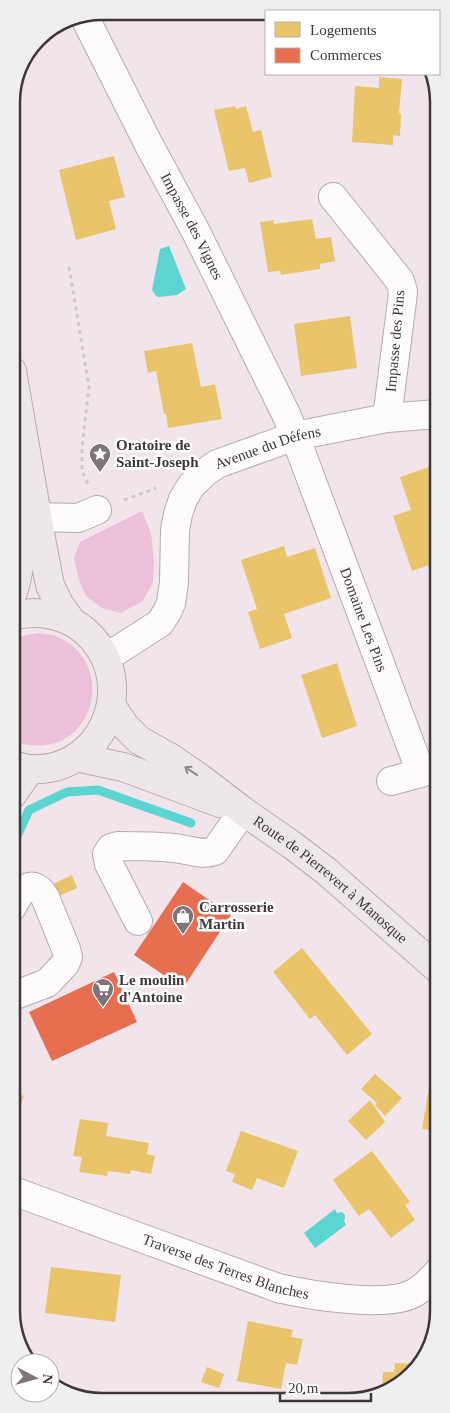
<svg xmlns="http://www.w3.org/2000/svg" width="450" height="1413" font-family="Georgia,serif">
<rect width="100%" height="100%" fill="#f1e5eb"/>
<g fill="#edc0d9">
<path d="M 142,511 L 151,533 L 154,561 L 153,582 L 143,601 L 121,613 L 102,608 L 86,596 L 79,580 L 74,558 L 80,542 Z"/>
<path d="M 37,633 C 43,634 50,634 55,636 C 118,660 96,753 31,745 C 24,745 18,742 12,740 L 12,640 L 18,637 Z"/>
</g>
<g fill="#5bd4d2">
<path d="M 169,246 L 186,289 L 177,295 L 159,297 L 156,296 L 152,290 L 160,249 Z"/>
<path d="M 335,1209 L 337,1213 L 342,1212 L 345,1215 L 345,1218 L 344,1221 L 346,1225 L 315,1248 L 304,1233 Z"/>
</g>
<g fill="#e9c46a">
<path d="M 379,77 L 402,79 L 399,113 L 401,114 L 400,136 L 393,135 L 393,145 L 352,142 L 355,86 L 379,88 Z"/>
<path d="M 235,106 L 236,109 L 246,106 L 253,132 L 261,130 L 272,177 L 249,183 L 245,168 L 229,171 L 214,110 Z"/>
<path d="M 114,156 L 125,197 L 109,201 L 116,229 L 76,240 L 59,170 Z"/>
<path d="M 437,194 L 437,211 L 431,197 Z"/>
<path d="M 312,219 L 316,239 L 331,237 L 335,261 L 320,264 L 320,269 L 281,275 L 280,271 L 268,272 L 260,222 L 274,220 L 274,224 Z"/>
<path d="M 350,316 L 357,368 L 301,376 L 294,324 Z"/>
<path d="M 192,343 L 201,387 L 215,384 L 222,419 L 168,428 L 166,414 L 164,414 L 156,371 L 148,373 L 144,351 Z"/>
<path d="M 438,464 L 438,562 L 412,571 L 393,516 L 411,510 L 400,477 Z"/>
<path d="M 284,546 L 287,557 L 315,548 L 331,598 L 284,614 L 292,638 L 260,649 L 248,612 L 257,609 L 241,560 Z"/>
<path d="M 337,663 L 357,726 L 322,738 L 301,675 Z"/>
<path d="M 72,875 L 77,888 L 57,897 L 51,885 Z"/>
<path d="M 302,948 L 372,1034 L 347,1055 L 315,1015 L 310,1019 L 273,972 Z"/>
<path d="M 375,1074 L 402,1098 L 385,1116 L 375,1105 L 377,1103 L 361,1089 Z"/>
<path d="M 13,1092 L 24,1096 L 13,1127 Z"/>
<path d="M 428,1093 L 438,1094 L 438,1131 L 422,1129 Z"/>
<path d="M 370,1100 L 385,1122 L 366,1140 L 348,1121 Z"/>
<path d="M 80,1119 L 108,1123 L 106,1136 L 149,1143 L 147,1154 L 155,1156 L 151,1174 L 131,1170 L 130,1174 L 108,1171 L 107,1176 L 79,1172 L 82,1157 L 73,1156 Z"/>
<path d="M 241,1131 L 298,1151 L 284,1188 L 257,1178 L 252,1190 L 232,1182 L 235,1174 L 226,1171 Z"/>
<path d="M 372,1151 L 410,1202 L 405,1205 L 415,1220 L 391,1238 L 369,1209 L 359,1216 L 333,1180 Z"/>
<path d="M 51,1267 L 121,1275 L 115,1322 L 45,1313 Z"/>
<path d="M 248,1321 L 293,1330 L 291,1337 L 303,1339 L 297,1365 L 286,1363 L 281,1389 L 237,1381 Z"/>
<path d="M 395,1363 L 418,1364 L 418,1367 L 416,1371 L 382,1390 L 383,1372 L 394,1372 Z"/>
<path d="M 207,1367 L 224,1374 L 219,1388 L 201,1382 Z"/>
</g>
<g fill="#e76f51">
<path d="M 183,882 L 231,915 L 183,988 L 134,955 Z"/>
<path d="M 114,972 L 137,1022 L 52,1061 L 29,1012 Z"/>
</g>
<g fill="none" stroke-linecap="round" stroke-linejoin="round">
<path stroke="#5bd4d2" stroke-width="9" d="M 12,847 L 29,810 L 67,792 L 98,790 L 191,823"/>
<g stroke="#b4abb0" stroke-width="30">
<g id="minor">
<path id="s1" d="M 85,18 L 149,145 L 195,230 L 286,414 L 295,436 L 421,773 L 391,781"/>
<path d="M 333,197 L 400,281 L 403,291 L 402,301 L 387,418"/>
<path d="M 22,515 L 37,517 L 78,518 L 97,510"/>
<path id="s2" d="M 105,655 L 118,650 L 160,623 L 167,612 L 171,603 L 174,582 L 175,530 L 178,514 L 183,499 L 191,486 L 204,473 L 217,464 L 295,436 L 387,418 L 437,414"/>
<path d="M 12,907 C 20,891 32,876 45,897 L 66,949 L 68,957 L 65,964 L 50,980 L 47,983 L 13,996"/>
<path d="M 138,921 L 109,864 L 107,854 L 111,848 L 118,846 C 136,846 155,846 173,848 C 188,849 200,856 215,851 L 243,811"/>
<path id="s3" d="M 13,1191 L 278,1288 C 309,1295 384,1308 412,1294 C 423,1289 431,1280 439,1271"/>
</g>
</g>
<g stroke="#b8aab2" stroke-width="30">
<g id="major">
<path d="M 12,371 L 42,544 L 50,585 L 59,604 L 72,622"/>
<path d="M 12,595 C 23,565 21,531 23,499"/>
<path d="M 12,616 C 30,611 47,612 65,619 C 75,623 85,630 92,638 C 138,689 100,773 31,769 C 25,769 18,766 12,765"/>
<path id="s4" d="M 112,707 L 125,726 L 139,740 L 171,758 L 200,778 L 243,811 L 292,845 L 326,871 L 438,969"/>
<path d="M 76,757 L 123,767 L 220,803"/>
<path d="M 12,795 L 30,769"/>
</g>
</g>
<g stroke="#cdc8cc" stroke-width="3" stroke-dasharray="4 4" stroke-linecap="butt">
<path d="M 69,267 L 89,387 L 82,447 L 82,471 L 88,484"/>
<path d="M 124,500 L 156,488"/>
</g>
<use href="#minor" stroke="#fdfbfc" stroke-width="28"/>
<use href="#major" stroke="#eee7ea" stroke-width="28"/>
</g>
<defs><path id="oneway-shaft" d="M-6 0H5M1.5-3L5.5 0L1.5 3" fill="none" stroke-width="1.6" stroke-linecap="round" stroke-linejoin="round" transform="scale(1.25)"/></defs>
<use stroke="#8e868a" href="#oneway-shaft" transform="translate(191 771) rotate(-146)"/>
<defs>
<g id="sight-pin" transform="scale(1.125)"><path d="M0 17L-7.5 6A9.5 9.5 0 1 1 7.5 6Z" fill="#7e7479" stroke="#fff"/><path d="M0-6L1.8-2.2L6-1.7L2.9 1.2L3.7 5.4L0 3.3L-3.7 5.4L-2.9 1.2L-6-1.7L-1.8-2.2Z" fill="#fff"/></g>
<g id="shop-pin" transform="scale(1.125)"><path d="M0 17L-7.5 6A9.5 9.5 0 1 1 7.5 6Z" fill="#7e7479" stroke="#fff"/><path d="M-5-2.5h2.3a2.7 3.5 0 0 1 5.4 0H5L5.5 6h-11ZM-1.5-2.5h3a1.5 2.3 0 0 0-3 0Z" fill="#fff"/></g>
<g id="supermarket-pin" transform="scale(1.125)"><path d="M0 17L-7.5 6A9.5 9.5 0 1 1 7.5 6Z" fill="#7e7479" stroke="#fff"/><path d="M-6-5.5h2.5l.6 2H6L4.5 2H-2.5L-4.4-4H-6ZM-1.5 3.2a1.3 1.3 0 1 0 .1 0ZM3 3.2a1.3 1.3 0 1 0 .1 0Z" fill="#fff"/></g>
</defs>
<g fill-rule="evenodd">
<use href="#sight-pin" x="100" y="454"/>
<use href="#shop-pin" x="183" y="916"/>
<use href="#supermarket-pin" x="103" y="989"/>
</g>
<g text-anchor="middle" stroke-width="5" stroke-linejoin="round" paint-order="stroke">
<g font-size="15" fill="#40373c" stroke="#fff">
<text dy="5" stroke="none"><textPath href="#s1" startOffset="234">Impasse des Vignes</textPath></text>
<text transform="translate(395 341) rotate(-85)" y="5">Impasse des Pins</text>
<text dy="5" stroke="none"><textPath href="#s2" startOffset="295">Avenue du Défens</textPath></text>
<text dy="5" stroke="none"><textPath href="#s1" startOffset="664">Domaine Les Pins</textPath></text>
<text dy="5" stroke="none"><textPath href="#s4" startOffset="280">Route de Pierrevert à Manosque</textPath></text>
<text dy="5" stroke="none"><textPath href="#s3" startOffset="226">Traverse des Terres Blanches</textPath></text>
</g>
<g font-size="15" font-weight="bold" fill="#40373c" stroke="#fff" text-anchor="start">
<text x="116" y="450">Oratoire de<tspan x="116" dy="17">Saint-Joseph</tspan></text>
<text x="199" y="912">Carrosserie<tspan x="199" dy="17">Martin</tspan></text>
<text x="119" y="985">Le moulin<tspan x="119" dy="17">d'Antoine</tspan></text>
</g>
</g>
<path d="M0 0H450V1413H0ZM102 20H348A82 82 0 0 1 430 102V1311A82 82 0 0 1 348 1393H102A82 82 0 0 1 20 1311V102A82 82 0 0 1 102 20Z" fill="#f0efef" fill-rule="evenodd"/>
<path fill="none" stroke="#40373c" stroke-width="2.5" d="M102 20H348A82 82 0 0 1 430 102V1311A82 82 0 0 1 348 1393H102A82 82 0 0 1 20 1311V102A82 82 0 0 1 102 20Z"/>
<rect x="265" y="10" width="175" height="65" fill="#ffffff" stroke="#b3afb1"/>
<rect x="275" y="22" width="25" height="15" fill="#e9c46a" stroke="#b3afb1"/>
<text x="310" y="35" font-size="15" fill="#40373c">Logements</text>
<rect x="275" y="48" width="25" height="15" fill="#e76f51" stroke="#b3afb1"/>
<text x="310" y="60" font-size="15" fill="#40373c">Commerces</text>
<g transform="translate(35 1378) rotate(96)"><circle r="24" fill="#ffffff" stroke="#b3afb1"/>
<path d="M0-4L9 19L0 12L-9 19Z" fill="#7e7479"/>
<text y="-8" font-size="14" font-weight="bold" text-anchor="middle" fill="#40373c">N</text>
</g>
<path d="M280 1393v8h91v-8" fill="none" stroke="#40373c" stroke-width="2.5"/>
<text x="288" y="1393" font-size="15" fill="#40373c" stroke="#ffffff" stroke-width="4" paint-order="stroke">20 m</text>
</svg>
